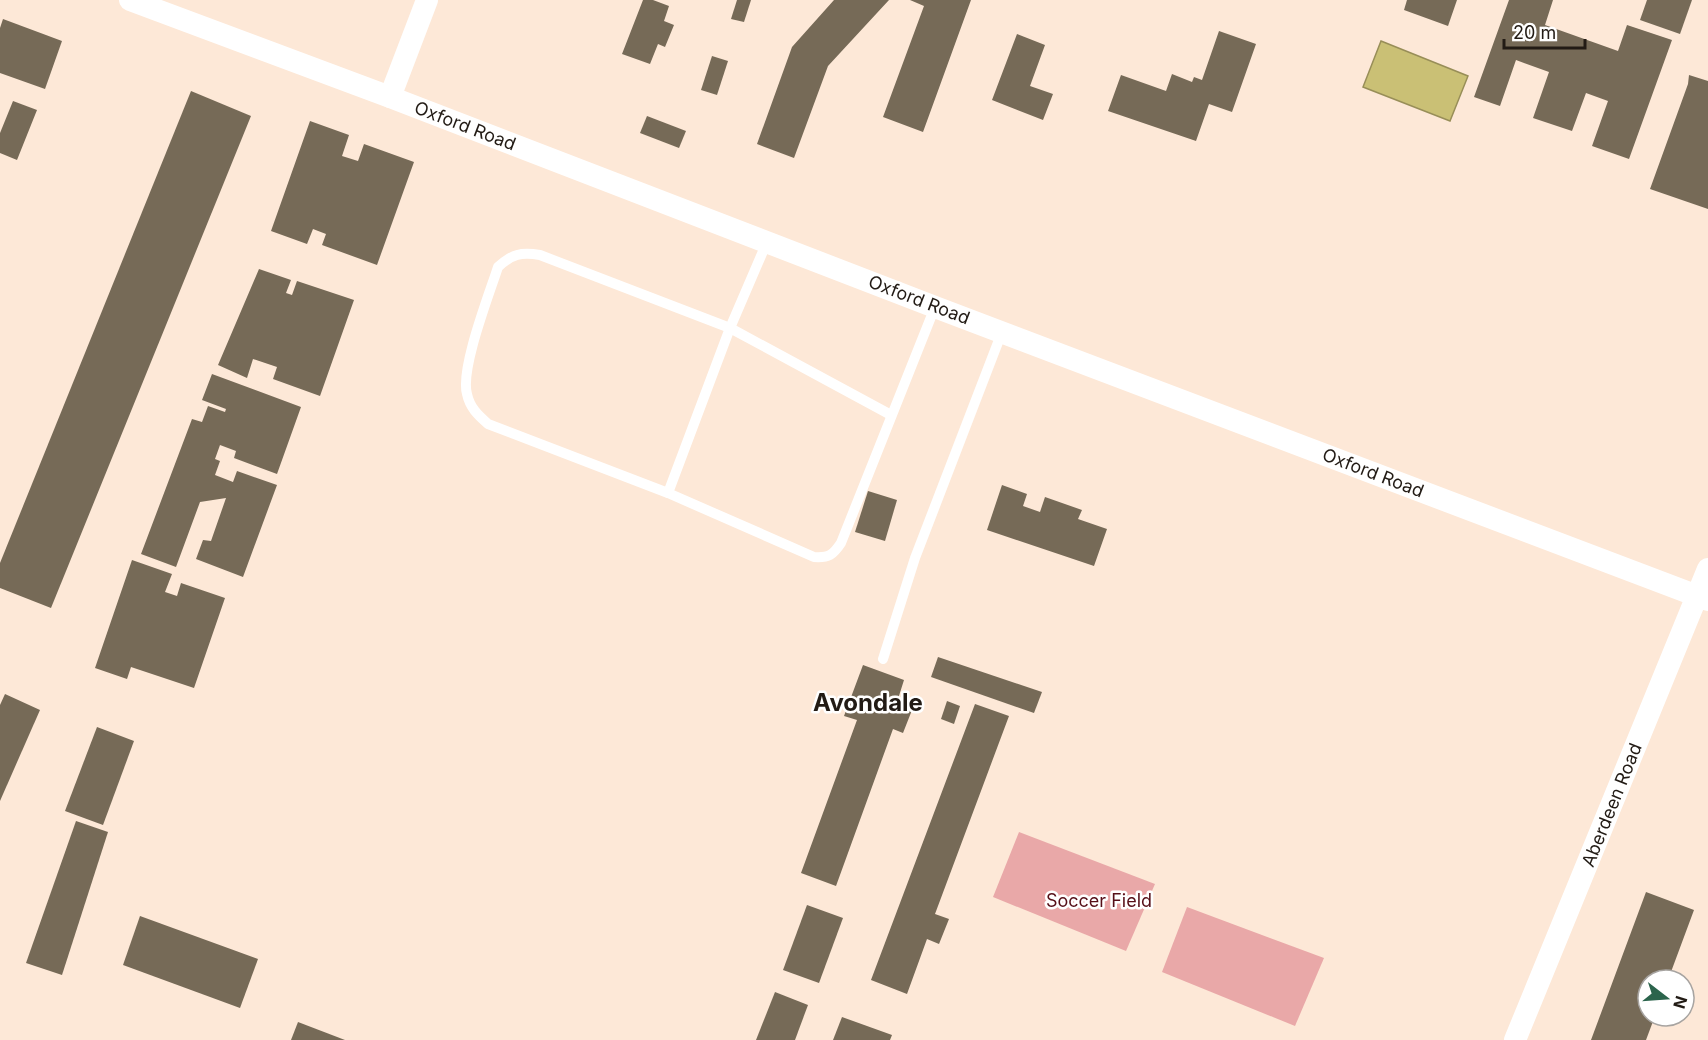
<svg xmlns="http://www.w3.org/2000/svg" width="1708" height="1040" font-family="Inter,sans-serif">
<rect width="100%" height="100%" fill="#fde8d7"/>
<g fill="#e9a8a8">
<path d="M 1019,832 L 1155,884 L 1126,951 L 993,897 Z"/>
<path d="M 1187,907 L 1324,958 L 1295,1026 L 1162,972 Z"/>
</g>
<path fill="#cac075" stroke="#988e58" stroke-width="1.5" d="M 1381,41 L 1468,76 L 1450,121 L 1363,87 Z"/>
<g fill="#766a57">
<path d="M 643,0 L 653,0 L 669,6 L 664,21 L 674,25 L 665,47 L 658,44 L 650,64 L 622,54 Z"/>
<path d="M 737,0 L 751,0 L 744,22 L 731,19 Z"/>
<path d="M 834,0 L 889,0 L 828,66 L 794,158 L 757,144 L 792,47 Z"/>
<path d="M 910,0 L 971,0 L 923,132 L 883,117 L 924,6 Z"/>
<path d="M 1407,0 L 1457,0 L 1448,26 L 1404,10 Z"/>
<path d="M 1509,0 L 1553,0 L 1545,25 L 1618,51 L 1627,25 L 1672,40 L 1629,159 L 1592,146 L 1608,101 L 1586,93 L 1572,131 L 1533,118 L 1549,72 L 1516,60 L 1500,106 L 1474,97 Z"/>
<path d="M 1647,0 L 1692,0 L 1680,34 L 1640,20 Z"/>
<path d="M 3,19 L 62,41 L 45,89 L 0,73 L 0,28 Z"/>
<path d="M 1219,31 L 1256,44 L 1232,112 L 1209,104 L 1196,141 L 1108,111 L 1121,75 L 1166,91 L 1172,74 L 1192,82 L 1194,77 L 1202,80 Z"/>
<path d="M 1017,34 L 1045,45 L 1030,86 L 1053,94 L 1043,120 L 992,100 Z"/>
<path d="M 712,56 L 728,61 L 717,95 L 701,90 Z"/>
<path d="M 1689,75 L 1708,81 L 1708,209 L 1650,189 L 1688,84 Z"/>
<path d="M 191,91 L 251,116 L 51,608 L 0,588 L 0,563 Z"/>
<path d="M 13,101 L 37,110 L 17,160 L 0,153 L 0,133 Z"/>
<path d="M 647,116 L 686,131 L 679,148 L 640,133 Z"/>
<path d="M 310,121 L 349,135 L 342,156 L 358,161 L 364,144 L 414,162 L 377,265 L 322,245 L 326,234 L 313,229 L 307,244 L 271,231 Z"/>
<path d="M 259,269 L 291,280 L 286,293 L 292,295 L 297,281 L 354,300 L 320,396 L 273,379 L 277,367 L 253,359 L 247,378 L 218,365 Z"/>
<path d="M 212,374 L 301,407 L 277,474 L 234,458 L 236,451 L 220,445 L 215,459 L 220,461 L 215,475 L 233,482 L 237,471 L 277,485 L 243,577 L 196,559 L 203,540 L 211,541 L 226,498 L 200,502 L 176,567 L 141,554 L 192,419 L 202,422 L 208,406 L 225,412 L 226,409 L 202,400 Z"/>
<path d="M 1002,485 L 1027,494 L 1023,506 L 1040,512 L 1045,497 L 1082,510 L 1078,519 L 1107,529 L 1094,566 L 987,530 Z"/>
<path d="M 868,491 L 897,500 L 885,541 L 855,532 Z"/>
<path d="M 132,560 L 172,574 L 165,592 L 177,596 L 181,583 L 225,598 L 194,688 L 131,667 L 127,679 L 95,668 Z"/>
<path d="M 938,657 L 1042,692 L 1034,713 L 931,677 Z"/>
<path d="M 863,665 L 904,680 L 898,699 L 914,705 L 903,733 L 893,729 L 836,886 L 801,873 L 857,720 L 844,716 Z"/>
<path d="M 5,694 L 40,710 L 0,801 L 0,705 Z"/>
<path d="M 947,701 L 960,706 L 954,724 L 941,719 Z"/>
<path d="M 975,704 L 1009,716 L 935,914 L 949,919 L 939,944 L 927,939 L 907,994 L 871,980 Z"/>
<path d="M 97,727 L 134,741 L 103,825 L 65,811 Z"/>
<path d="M 76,821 L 108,832 L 62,975 L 26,963 Z"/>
<path d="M 1646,892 L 1694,910 L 1668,980 L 1648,980 L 1648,1016 L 1655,1016 L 1646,1040 L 1591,1040 Z"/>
<path d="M 807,905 L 843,918 L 819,983 L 783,970 Z"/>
<path d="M 140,916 L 258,959 L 240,1008 L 123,965 Z"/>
<path d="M 775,992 L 808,1005 L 795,1040 L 756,1040 Z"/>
<path d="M 842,1017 L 892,1035 L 890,1040 L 833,1040 Z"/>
<path d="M 298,1022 L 345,1040 L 291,1040 Z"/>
</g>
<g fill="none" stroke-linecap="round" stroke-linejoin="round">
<g stroke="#fff" stroke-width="10">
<path d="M 767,242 L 730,328 L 668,493 L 814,557 C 829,558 833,555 841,543 L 935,307"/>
<path d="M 668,493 L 488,424 C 478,415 470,408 467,394 C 460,369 489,295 498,267 C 512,254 521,252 540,255 L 730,328 L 891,415"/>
<path d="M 883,659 L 915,558 L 1002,332"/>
</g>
<g stroke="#fff" stroke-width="22">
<path d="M 130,0 L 390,97 L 935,307 L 1708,600"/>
<path d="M 390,97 L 427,0"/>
<path d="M 1515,1040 L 1708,569"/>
</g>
</g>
<g text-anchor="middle" stroke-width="5" stroke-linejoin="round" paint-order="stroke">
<g font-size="18" fill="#221b15" stroke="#fff">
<text transform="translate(465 126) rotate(21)" y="6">Oxford Road</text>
<text transform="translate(919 300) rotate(21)" y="6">Oxford Road</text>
<text transform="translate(1373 473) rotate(21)" y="6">Oxford Road</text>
<text transform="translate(1612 805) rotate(-68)" y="6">Aberdeen Road</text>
</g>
<g font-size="18" fill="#560f18" stroke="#fff">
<text x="1099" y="907">Soccer Field</text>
</g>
<g font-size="24" font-weight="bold" fill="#221b15" stroke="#fff">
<text x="868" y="711">Avondale</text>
</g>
</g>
<g transform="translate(1666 998) rotate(107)"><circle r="28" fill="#ffffff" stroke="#a7a4a1" stroke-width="1.5"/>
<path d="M0-4.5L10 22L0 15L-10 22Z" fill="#2b644c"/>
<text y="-9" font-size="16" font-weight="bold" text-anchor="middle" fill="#221b15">N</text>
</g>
<path d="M1504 39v9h81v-9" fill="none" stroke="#221b15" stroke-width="3"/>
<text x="1513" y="39" font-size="18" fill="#221b15" stroke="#ffffff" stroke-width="4.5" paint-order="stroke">20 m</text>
</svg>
